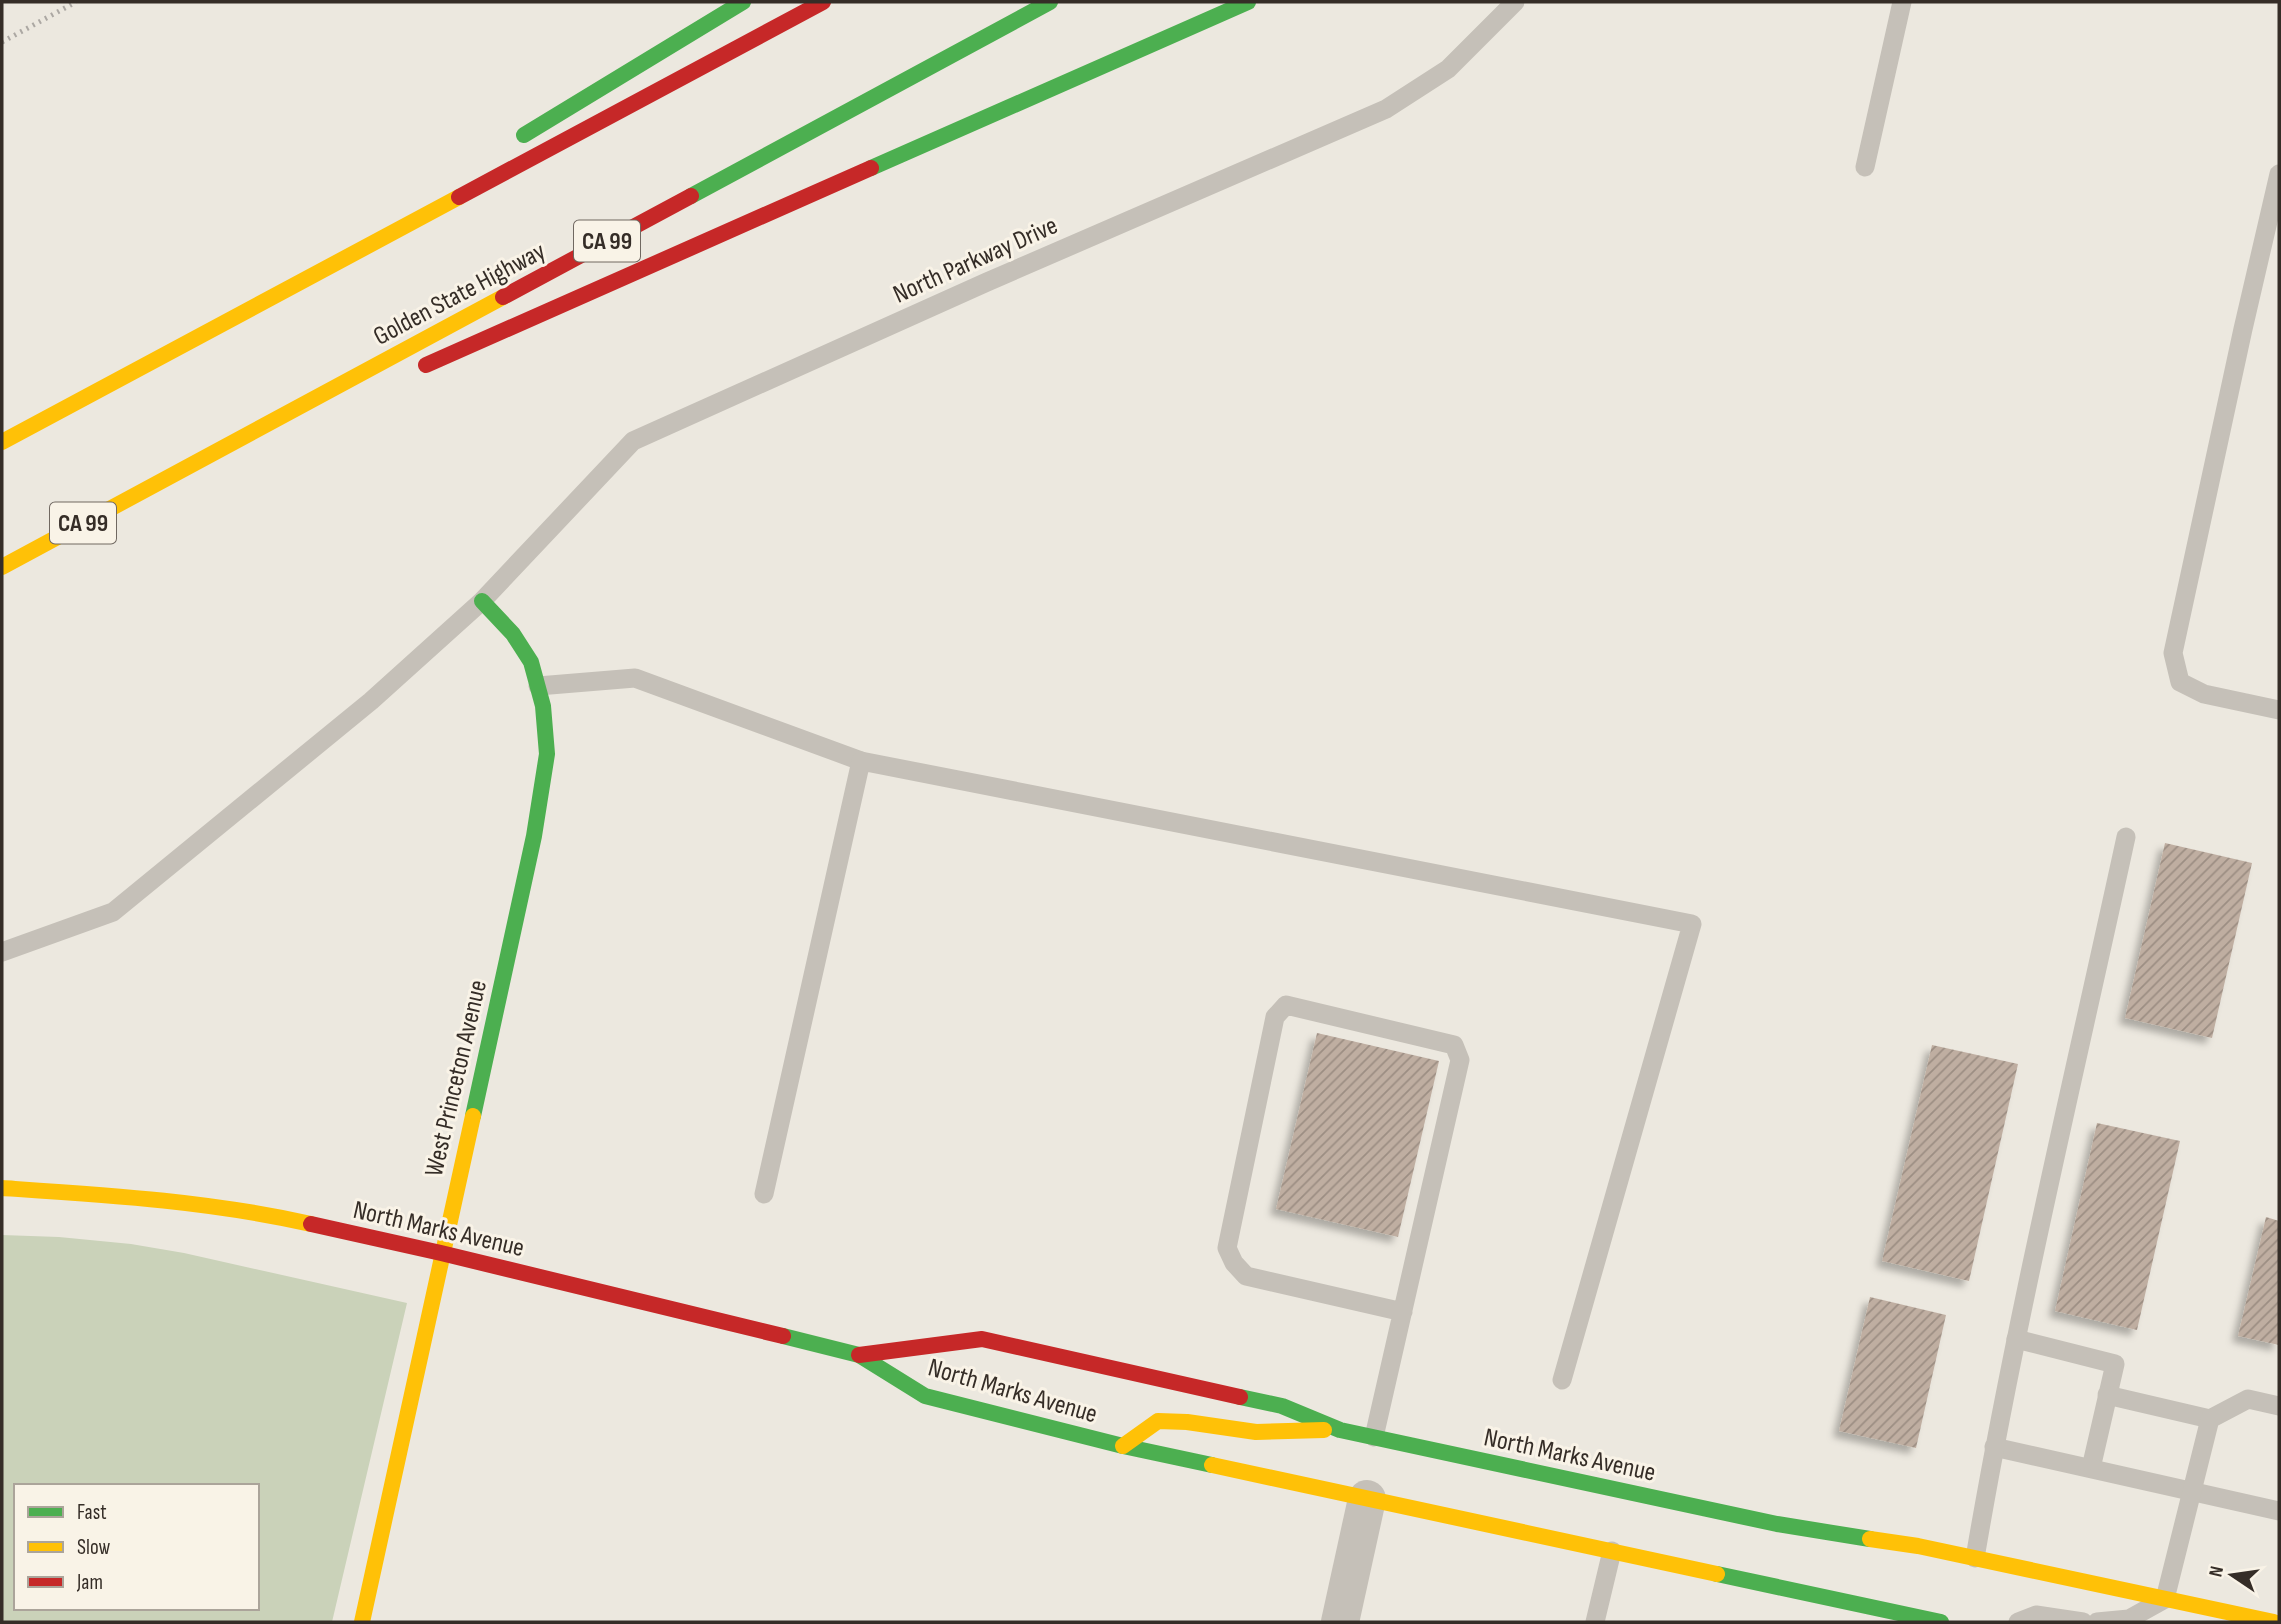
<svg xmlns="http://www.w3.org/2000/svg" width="2281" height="1624" font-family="'Sofia Sans Condensed',sans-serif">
<defs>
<pattern id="building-hatch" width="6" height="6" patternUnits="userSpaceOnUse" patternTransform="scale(1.75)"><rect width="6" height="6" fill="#bfaea1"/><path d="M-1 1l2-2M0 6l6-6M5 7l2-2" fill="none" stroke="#9c8e83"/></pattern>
<filter id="shadow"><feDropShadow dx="-6" dy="6" stdDeviation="3.5" flood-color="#0004"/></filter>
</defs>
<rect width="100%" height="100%" fill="#ece8df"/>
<path fill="#cad2b9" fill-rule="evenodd" d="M 2,1235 L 59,1237 L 131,1244 L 184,1253 L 407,1303 L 332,1622 L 2,1622 ZM 16,1486 L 257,1486 L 257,1608 L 16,1608 Z"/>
<g fill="url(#building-hatch)" filter="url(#shadow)">
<path d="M 2165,843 L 2252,863 L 2212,1038 L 2125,1018 Z"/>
<path d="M 1317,1033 L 1439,1061 L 1398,1237 L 1276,1209 Z"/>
<path d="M 1932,1045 L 2018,1064 L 1969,1281 L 1882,1261 Z"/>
<path d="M 2097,1123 L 2180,1141 L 2137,1330 L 2055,1311 Z"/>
<path d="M 2266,1217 L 2279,1221 L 2279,1345 L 2238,1336 Z"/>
<path d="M 1870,1297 L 1946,1315 L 1916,1448 L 1839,1431 Z"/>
</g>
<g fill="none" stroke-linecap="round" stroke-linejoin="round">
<g stroke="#c5c0b8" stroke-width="19">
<path d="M 1865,167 L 1902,2"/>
<path d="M 2279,174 L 2243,329 L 2173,653 L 2180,682 L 2204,694 L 2279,710"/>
<path d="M 538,686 L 635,678 L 861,761"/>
<path d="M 2,952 L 113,912 L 371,701 L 482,601 L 633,441 L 987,282 L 1386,109 L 1448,69 L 1515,2"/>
<path d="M 764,1194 L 861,761 L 1692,924 L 1562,1380"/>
<path d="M 2016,1339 L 2115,1364 L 2091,1468"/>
<path d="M 2107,1395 L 2210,1419"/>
<path d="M 1374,1437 L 1460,1060 L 1454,1045 L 1286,1005 L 1275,1017 L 1227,1248 L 1234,1263 L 1246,1276 L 1403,1312"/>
<path d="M 1994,1447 L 2279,1511"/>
<path d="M 1975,1558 C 2016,1316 2074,1077 2126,837"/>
<path d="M 1595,1622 L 1612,1551"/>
<path d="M 2018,1622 L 2036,1615 L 2083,1622"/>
<path d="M 2097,1622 L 2129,1619 L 2165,1599 L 2210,1419 L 2248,1399 L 2279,1406"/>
</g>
<path stroke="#c5c0b8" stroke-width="38" d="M 1340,1622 L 1367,1499"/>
<g stroke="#4caf50" stroke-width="16">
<path d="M 524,135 L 743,2"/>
<path d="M 871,168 L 1248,2"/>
<path d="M 691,196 L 1050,2"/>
<path d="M 473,1116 L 534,836 L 547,754 L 543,706 L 531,662 L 513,634 L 482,601"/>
<path d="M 783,1336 L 859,1355 L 925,1396 L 1123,1446 L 1212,1465"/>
<path d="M 1240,1397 L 1282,1406 L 1340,1430 L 1777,1524 L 1870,1539"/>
<path d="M 1717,1574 L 1941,1622"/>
</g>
<g stroke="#ffc107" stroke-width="16">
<path d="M 2,442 L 459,197"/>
<path d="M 2,567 L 503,297"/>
<path d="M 2,1188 C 107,1195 208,1201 311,1224"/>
<path d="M 1123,1446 L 1158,1421 L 1187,1422 L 1256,1432 L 1324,1430"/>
<path d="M 1212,1465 L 1717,1574"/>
<path d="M 1870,1539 L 1918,1546 L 2274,1622"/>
<path d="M 362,1622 L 473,1116"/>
</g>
<g stroke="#c62828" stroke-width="16">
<path d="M 459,197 L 823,2"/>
<path d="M 503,297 L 691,196"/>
<path d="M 426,365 L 871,168"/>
<path d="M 311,1224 L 441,1253 L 783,1336"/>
<path d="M 859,1355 L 982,1339 L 1240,1397"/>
</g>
<path stroke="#aca8a3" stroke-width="5" stroke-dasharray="2 5" stroke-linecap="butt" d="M 2,42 L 76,2"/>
</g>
<g text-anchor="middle" stroke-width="6" stroke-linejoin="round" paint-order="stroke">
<g fill="#f9f3e7" stroke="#706861" stroke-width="2">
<rect x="574" y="220.5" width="66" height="41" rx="5"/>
<rect x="50" y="502.5" width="66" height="41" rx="5"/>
</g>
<g font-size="24" font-weight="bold" fill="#352d27">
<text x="607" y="249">CA 99</text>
<text x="83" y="531">CA 99</text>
</g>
<g font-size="26" fill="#352d27" stroke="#f9f3e7">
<text transform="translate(975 259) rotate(-24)" y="9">North Parkway Drive</text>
<text transform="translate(459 293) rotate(-28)" y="9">Golden State Highway</text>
<text transform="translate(455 1078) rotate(-77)" y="9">West Princeton Avenue</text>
<text transform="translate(439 1228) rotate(13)" y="9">North Marks Avenue</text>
<text transform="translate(1013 1390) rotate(16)" y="9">North Marks Avenue</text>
<text transform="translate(1570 1454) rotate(12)" y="9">North Marks Avenue</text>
</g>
</g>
<rect width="2281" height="1624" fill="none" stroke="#352d27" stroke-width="7"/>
<rect x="14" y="1484" width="245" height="126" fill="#f9f3e7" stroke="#aba49a" stroke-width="2"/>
<rect x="28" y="1507" width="35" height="10" fill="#4caf50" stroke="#aba49a" stroke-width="2"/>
<text x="77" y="1519" font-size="21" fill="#352d27">Fast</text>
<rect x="28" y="1542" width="35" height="10" fill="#ffc107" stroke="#aba49a" stroke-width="2"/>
<text x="77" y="1554" font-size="21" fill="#352d27">Slow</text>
<rect x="28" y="1577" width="35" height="10" fill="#c62828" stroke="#aba49a" stroke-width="2"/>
<text x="77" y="1589" font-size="21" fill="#352d27">Jam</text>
<g transform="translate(2232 1575) rotate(283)" stroke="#f9f3e7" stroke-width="5" paint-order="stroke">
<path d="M0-5L12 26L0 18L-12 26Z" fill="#352d27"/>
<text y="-10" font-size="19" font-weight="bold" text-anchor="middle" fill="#352d27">N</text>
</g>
</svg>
